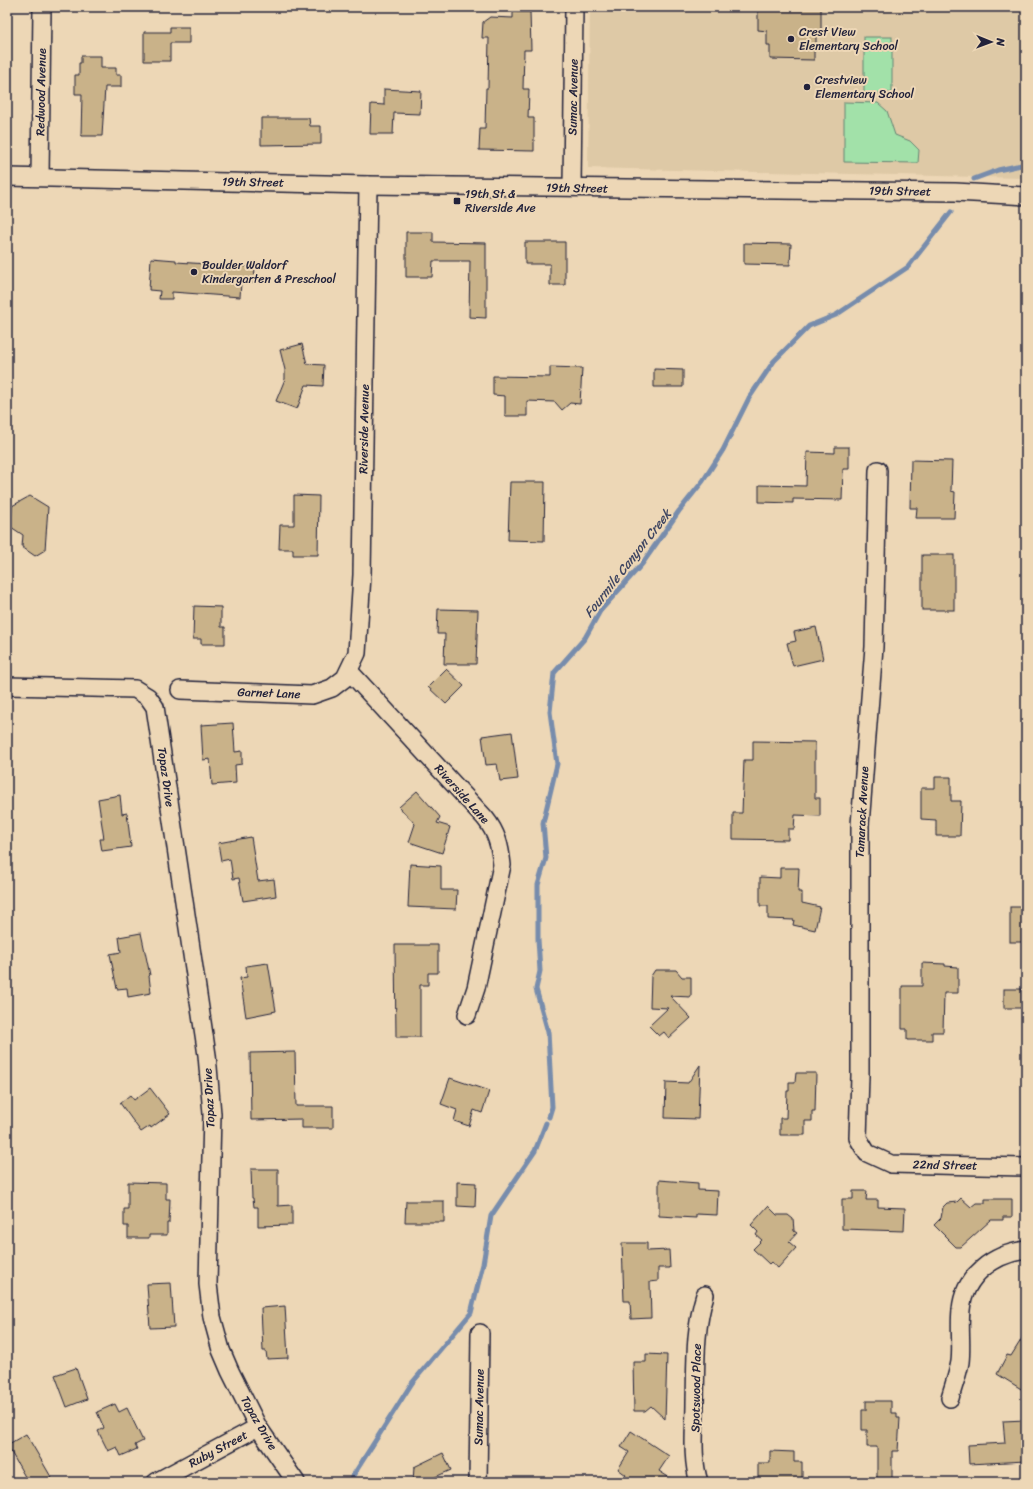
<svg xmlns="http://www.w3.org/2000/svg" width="1033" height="1489" font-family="Sriracha,sans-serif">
<rect width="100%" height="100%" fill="#edd7b6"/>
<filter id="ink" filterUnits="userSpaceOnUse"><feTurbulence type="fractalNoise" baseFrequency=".025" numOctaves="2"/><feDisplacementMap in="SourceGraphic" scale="8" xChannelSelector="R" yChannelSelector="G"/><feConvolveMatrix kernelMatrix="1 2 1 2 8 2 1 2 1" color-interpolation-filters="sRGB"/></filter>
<g filter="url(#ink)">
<path fill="#dec9a6" d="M 590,7 L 1026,7 L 1026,178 L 588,168 Z"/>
<g fill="#a2e1a9" stroke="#628272">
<rect x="864" y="37" width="28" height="56"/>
<path d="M 844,102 L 878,103 L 887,111 L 895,135 L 910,141 L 919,150 L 918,163 L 844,162 Z"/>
</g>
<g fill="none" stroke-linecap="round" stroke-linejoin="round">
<g stroke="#778cac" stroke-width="5">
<path d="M 974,179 L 998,170 L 1026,164"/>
<path d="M 549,1117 L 552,1107 L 548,1032 L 536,989 L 540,971 L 538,939 L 538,885 L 546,858 L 543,823 L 557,764 L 550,712 L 554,673 L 585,638 L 600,611 L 642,564 L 679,511 L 703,481 L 723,450 L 749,398 L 774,361 L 809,326 L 836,315 L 908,267 L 951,212"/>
<path d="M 349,1482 L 412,1383 L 471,1313 L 483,1264 L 491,1216 L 535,1151 L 546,1123"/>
</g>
</g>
<g fill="#c9b289" stroke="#22223b">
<path d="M 758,7 L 821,7 L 821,32 L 816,32 L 816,45 L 814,45 L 814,60 L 770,59 L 770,45 L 767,45 L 767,31 L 758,30 Z"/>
<path d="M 513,12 L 530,12 L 531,50 L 524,50 L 523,89 L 529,89 L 528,118 L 534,118 L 534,151 L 479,150 L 480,129 L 485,129 L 486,88 L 488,88 L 489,38 L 482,38 L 483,22 L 490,17 L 513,18 Z"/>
<path d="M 170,27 L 189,27 L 189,43 L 170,43 L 170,61 L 144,61 L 144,32 L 170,32 Z"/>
<path d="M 81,56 L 101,56 L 101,68 L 116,68 L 116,75 L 121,75 L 121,87 L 105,87 L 102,136 L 81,136 L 82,94 L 75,94 L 75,75 L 79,75 L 79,63 L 81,63 Z"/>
<path d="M 384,89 L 421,91 L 420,114 L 394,113 L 393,134 L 370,134 L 371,104 L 384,105 Z"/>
<path d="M 261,118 L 309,118 L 310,126 L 321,126 L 321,144 L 261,145 Z"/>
<path d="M 406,232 L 433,232 L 433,242 L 486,243 L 486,318 L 469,317 L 470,261 L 433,261 L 432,277 L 406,277 Z"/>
<path d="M 525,242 L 565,242 L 565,285 L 550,285 L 550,264 L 525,264 Z"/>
<path d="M 744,243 L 791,244 L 790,265 L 744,264 Z"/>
<path d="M 151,258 L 176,260 L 176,262 L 255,267 L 254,283 L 241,282 L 240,297 L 172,292 L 172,299 L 159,299 L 160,291 L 149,290 Z"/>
<path d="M 302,344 L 307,364 L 324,365 L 323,386 L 306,385 L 297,409 L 276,401 L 285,379 L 285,370 L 280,350 Z"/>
<path d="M 550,367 L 582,368 L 580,404 L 570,403 L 562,410 L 555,402 L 527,401 L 527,416 L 505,416 L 505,396 L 493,395 L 493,376 L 550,377 Z"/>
<path d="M 654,369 L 683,370 L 683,387 L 654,387 Z"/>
<path d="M 835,447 L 849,447 L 849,469 L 843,469 L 842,500 L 793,499 L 793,503 L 759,502 L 759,485 L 806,486 L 807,452 L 835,453 Z"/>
<path d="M 911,460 L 952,461 L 951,491 L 955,492 L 954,518 L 916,518 L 917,508 L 910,508 Z"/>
<path d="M 510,482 L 545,482 L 544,541 L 508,540 Z"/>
<path d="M 294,495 L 319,496 L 318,555 L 293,555 L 293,549 L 279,549 L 280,525 L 294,525 Z"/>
<path d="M 30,496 L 48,507 L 45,550 L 35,556 L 22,547 L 23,535 L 11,527 L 12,506 Z"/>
<rect x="922" y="555" width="32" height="55"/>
<path d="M 194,606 L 221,607 L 221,627 L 225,627 L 225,644 L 201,644 L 201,639 L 193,639 Z"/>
<path d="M 438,609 L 478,610 L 476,664 L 444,664 L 445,634 L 437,634 Z"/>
<path d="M 816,627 L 823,659 L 793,666 L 787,643 L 796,641 L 794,632 Z"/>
<path d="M 446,669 L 464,686 L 446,704 L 428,687 Z"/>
<path d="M 233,723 L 235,752 L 242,751 L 242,764 L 235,765 L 236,783 L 212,785 L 210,759 L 203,760 L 201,725 Z"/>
<path d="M 512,732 L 518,779 L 500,781 L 497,764 L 486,765 L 482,736 Z"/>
<path d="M 753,741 L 815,742 L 815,798 L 820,798 L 820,816 L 795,815 L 794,829 L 788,829 L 788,840 L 733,839 L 733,813 L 742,813 L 744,760 L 753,760 Z"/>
<path d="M 935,777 L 951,777 L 951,801 L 961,801 L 960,836 L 936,836 L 936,820 L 921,819 L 921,788 L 935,788 Z"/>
<path d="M 417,791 L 440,817 L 437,823 L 450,827 L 442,853 L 409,842 L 415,824 L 399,807 Z"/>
<path d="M 120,795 L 122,814 L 127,813 L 131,847 L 102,851 L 100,839 L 104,839 L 98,799 Z"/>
<path d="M 251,837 L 258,881 L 274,879 L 276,896 L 243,901 L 239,878 L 233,879 L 230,859 L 221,861 L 218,843 Z"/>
<path d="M 410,864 L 441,866 L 441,890 L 457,890 L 456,909 L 408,907 Z"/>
<path d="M 780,868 L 799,868 L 798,892 L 802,892 L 802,903 L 820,907 L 815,930 L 793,925 L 794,920 L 768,919 L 768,906 L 760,906 L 760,877 L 780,878 Z"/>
<rect x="1010" y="907" width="16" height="35"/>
<path d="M 141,933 L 150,975 L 149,976 L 151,993 L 128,997 L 127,988 L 117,989 L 110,954 L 121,952 L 119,937 Z"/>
<path d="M 395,945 L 438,945 L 438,973 L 428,973 L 428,985 L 420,985 L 420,1037 L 396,1037 Z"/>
<path d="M 268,963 L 276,1011 L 246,1017 L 240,978 L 247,977 L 246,966 Z"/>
<path d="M 922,963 L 945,964 L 945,966 L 958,967 L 958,993 L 944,993 L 943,1032 L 932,1032 L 932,1040 L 907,1040 L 907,1029 L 902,1029 L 902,986 L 922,986 Z"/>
<path d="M 655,970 L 676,970 L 682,977 L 691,977 L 691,997 L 670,996 L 691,1018 L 669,1038 L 664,1032 L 659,1036 L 649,1026 L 668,1008 L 650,1007 L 651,976 Z"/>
<rect x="1004" y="989" width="18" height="19"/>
<path d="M 295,1052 L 296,1106 L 333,1106 L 333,1128 L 302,1128 L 302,1119 L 251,1120 L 250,1053 Z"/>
<path d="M 700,1065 L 698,1119 L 665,1118 L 666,1082 L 688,1083 Z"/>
<path d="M 796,1073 L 816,1073 L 815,1111 L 812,1111 L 812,1121 L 805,1121 L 805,1135 L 780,1135 L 780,1118 L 786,1118 L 787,1091 L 789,1091 L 789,1082 L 795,1082 Z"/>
<path d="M 450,1078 L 489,1091 L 482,1113 L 474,1110 L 469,1126 L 454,1121 L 457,1110 L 441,1104 Z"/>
<path d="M 150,1088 L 170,1114 L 151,1128 L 150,1126 L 141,1132 L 120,1103 L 130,1095 L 134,1100 Z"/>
<path d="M 251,1169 L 278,1169 L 278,1206 L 292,1205 L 292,1225 L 258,1226 L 258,1207 L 254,1207 L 253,1198 L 252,1198 Z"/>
<path d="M 659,1180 L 698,1183 L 698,1190 L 718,1191 L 717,1215 L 696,1214 L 696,1218 L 659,1216 Z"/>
<path d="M 128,1182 L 166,1183 L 166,1199 L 170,1199 L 169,1223 L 167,1223 L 167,1235 L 149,1235 L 149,1238 L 128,1238 L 128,1226 L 124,1226 L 124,1209 L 128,1209 Z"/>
<path d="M 457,1182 L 476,1183 L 475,1207 L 457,1206 Z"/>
<path d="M 853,1191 L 867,1191 L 866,1200 L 878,1200 L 878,1207 L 905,1208 L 904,1231 L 842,1229 L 842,1199 L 853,1199 Z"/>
<path d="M 961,1198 L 971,1207 L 976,1203 L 985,1203 L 985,1199 L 1012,1199 L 1012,1217 L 1003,1217 L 1003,1220 L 991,1220 L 961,1247 L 956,1247 L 934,1225 L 941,1218 L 943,1207 L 947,1203 L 957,1202 Z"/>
<path d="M 406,1201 L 444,1201 L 444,1222 L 405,1222 Z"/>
<path d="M 768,1206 L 777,1215 L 788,1215 L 793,1219 L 794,1231 L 797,1233 L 789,1242 L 796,1248 L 778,1268 L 771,1262 L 769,1264 L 753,1249 L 762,1240 L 756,1235 L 758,1232 L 751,1225 Z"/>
<path d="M 622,1243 L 647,1243 L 647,1251 L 669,1250 L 670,1268 L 658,1268 L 658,1281 L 650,1282 L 651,1318 L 631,1319 L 630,1301 L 624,1301 Z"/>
<path d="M 171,1283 L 174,1327 L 150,1328 L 147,1284 Z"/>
<path d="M 285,1306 L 288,1358 L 267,1359 L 266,1351 L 263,1351 L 261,1308 Z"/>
<path d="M 1026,1332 L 1026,1392 L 997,1374 L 1007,1355 L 1011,1356 Z"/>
<path d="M 646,1354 L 667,1355 L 665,1419 L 651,1406 L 645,1411 L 634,1411 L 633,1362 L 646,1362 Z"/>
<path d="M 76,1368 L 87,1399 L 67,1407 L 55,1375 Z"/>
<path d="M 866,1401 L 891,1401 L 891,1413 L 897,1413 L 897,1418 L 900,1418 L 898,1451 L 892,1451 L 892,1482 L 877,1482 L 877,1447 L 867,1447 L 867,1430 L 862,1430 L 862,1410 L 866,1410 Z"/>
<path d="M 115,1404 L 119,1412 L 127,1408 L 143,1441 L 135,1445 L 137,1449 L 121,1456 L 117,1447 L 108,1451 L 98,1431 L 104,1428 L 97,1412 Z"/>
<path d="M 1026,1420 L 1026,1461 L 969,1464 L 968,1445 L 1005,1443 L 1003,1421 Z"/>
<path d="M 631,1431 L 669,1456 L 659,1471 L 676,1482 L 621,1482 L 626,1475 L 618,1469 L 629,1452 L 621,1447 Z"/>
<path d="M 26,1434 L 54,1482 L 28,1482 L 7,1445 Z"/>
<path d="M 770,1451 L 794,1452 L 794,1462 L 802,1462 L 802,1482 L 758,1482 L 758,1463 L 770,1463 Z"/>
<path d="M 443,1453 L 451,1470 L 433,1478 L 433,1482 L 413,1482 L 414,1467 Z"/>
</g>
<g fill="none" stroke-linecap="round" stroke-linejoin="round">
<g stroke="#22223b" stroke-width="20">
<g id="minor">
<path d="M 7,177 L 368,185 L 955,192 L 1026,196"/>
<path d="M 40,177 L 42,7"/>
<path d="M 572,187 L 574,7"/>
<path d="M 878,470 L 874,647 L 860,825 L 860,1076 L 858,1138 L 867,1153 L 891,1164 L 1026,1167"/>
<path d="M 349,671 L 485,818 C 497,833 500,846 502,865 L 476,988 L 467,1015"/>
<path d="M 7,686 L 135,689 L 148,697 L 155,707 L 207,1055 L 212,1114 L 208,1284 L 212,1317 L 221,1350 L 230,1371 L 258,1427 L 296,1482"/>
<path d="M 180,690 L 312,695 L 332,688 L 345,678 L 357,653 L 362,575 L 368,185"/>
<path d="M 950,1398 C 953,1387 958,1374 960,1362 C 962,1345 959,1327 961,1310 C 964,1275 994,1254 1026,1250"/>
<path d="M 156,1482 L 258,1427"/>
<path d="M 478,1482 L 480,1333"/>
<path d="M 699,1482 C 691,1457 695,1429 695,1402 C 696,1366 694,1330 705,1295"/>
</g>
</g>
<use href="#minor" stroke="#edd7b6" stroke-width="17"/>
</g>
</g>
<g fill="#22223b" stroke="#edd7b6" stroke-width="1.5">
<circle cx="791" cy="39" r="4"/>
<circle cx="807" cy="87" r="4"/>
<rect x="453" y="197" width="8" height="8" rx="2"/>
<circle cx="194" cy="272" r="4"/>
</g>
<g text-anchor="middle" stroke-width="4" stroke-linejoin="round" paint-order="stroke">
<g font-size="12" fill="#22223b" stroke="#edd7b6" text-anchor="start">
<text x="799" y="36">Crest View<tspan x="799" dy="14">Elementary School</tspan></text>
<text x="815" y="84">Crestview<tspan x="815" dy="14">Elementary School</tspan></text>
<text x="465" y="198">19th St &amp;<tspan x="465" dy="14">Riverside Ave</tspan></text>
<text x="202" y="269">Boulder Waldorf<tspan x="202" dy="14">Kindergarten &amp; Preschool</tspan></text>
</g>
<g font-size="12" fill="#22223b" stroke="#edd7b6">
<text transform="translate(41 92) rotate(-89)" y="4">Redwood Avenue</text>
<text transform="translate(573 97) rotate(-89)" y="4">Sumac Avenue</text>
<text transform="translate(253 182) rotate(1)" y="4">19th Street</text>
<text transform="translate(577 188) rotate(1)" y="4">19th Street</text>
<text transform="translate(900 191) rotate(1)" y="4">19th Street</text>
<text transform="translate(364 429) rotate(-89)" y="4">Riverside Avenue</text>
<text transform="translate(269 693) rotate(2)" y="4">Garnet Lane</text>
<text transform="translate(166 777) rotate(82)" y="4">Topaz Drive</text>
<text transform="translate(462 794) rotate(48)" y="4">Riverside Lane</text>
<text transform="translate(862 812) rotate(-87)" y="4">Tamarack Avenue</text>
<text transform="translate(209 1098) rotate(-93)" y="4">Topaz Drive</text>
<text transform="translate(945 1165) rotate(1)" y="4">22nd Street</text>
<text transform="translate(696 1388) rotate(-89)" y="4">Spotswood Place</text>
<text transform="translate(479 1407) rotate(-89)" y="4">Sumac Avenue</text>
<text transform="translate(259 1423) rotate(60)" y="4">Topaz Drive</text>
<text transform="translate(218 1449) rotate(-28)" y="4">Ruby Street</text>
</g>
<g font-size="13" font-style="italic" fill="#3e4561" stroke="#edd7b6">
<text transform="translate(627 563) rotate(-52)" y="5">Fourmile Canyon Creek</text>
</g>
</g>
<rect width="1033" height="1489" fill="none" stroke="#edd7b6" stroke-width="24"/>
<rect x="12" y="12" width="1009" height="1465" fill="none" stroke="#22223b" stroke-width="1.5" filter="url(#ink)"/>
<g transform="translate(991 42) rotate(91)" stroke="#edd7b6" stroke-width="3" paint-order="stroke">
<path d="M0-3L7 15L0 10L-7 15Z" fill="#22223b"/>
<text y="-6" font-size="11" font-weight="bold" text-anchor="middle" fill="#22223b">N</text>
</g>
</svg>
